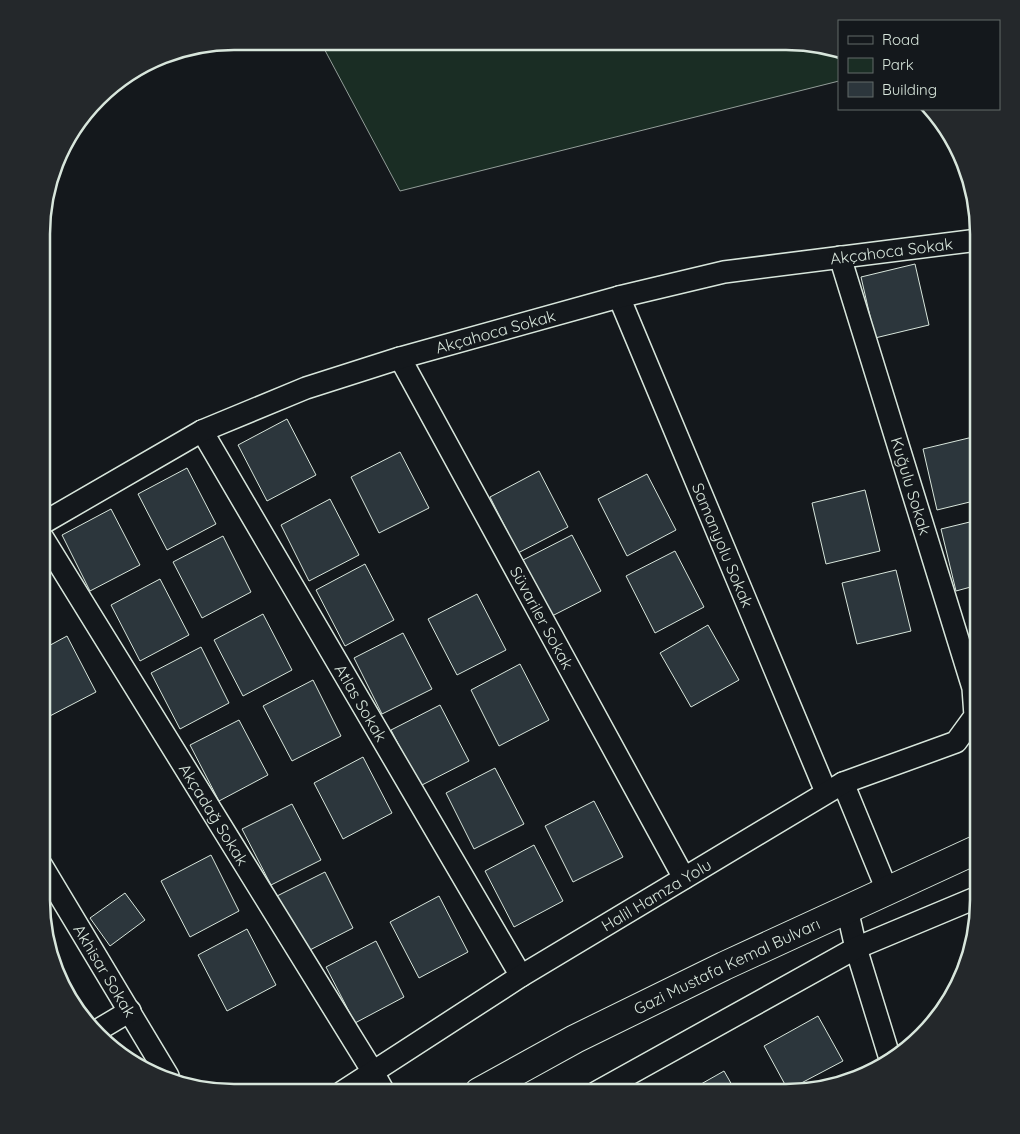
<svg xmlns="http://www.w3.org/2000/svg" width="1020" height="1134" font-family="Quicksand,sans-serif">
<rect width="100%" height="100%" fill="#14181c"/>
<path fill="#1a2d24" stroke="#939e99" d="M 320,41 L 811,43 L 839,52 L 839,81 L 400,191 Z"/>
<g fill="#2c363c" stroke="#d8e6dc">
<path d="M 915,264 L 929,325 L 875,338 L 861,277 Z"/>
<path d="M 978,341 L 978,369 L 972,343 Z"/>
<path d="M 287,419 L 316,475 L 267,501 L 238,445 Z"/>
<path d="M 977,436 L 978,443 L 978,500 L 937,510 L 923,449 Z"/>
<path d="M 400,452 L 429,508 L 379,533 L 351,477 Z"/>
<path d="M 187,468 L 216,524 L 167,550 L 138,494 Z"/>
<path d="M 539,471 L 568,527 L 518,553 L 490,497 Z"/>
<path d="M 647,474 L 676,530 L 627,556 L 598,499 Z"/>
<path d="M 865,490 L 880,551 L 826,564 L 812,503 Z"/>
<path d="M 330,499 L 359,555 L 309,581 L 281,525 Z"/>
<path d="M 111,509 L 140,565 L 90,591 L 62,535 Z"/>
<path d="M 978,520 L 978,585 L 956,591 L 941,529 Z"/>
<path d="M 572,535 L 601,591 L 552,616 L 523,560 Z"/>
<path d="M 223,536 L 251,592 L 202,618 L 173,562 Z"/>
<path d="M 675,551 L 704,607 L 655,633 L 626,576 Z"/>
<path d="M 365,564 L 394,620 L 345,646 L 316,590 Z"/>
<path d="M 896,570 L 911,631 L 857,644 L 842,583 Z"/>
<path d="M 160,579 L 189,635 L 140,661 L 111,605 Z"/>
<path d="M 477,594 L 506,650 L 457,675 L 428,619 Z"/>
<path d="M 263,614 L 292,670 L 243,696 L 214,640 Z"/>
<path d="M 708,625 L 739,680 L 691,707 L 660,653 Z"/>
<path d="M 403,633 L 432,689 L 382,714 L 354,658 Z"/>
<path d="M 67,636 L 96,692 L 46,718 L 43,711 L 43,649 Z"/>
<path d="M 201,647 L 229,703 L 180,729 L 151,673 Z"/>
<path d="M 520,664 L 549,720 L 499,746 L 471,690 Z"/>
<path d="M 313,680 L 341,736 L 292,761 L 263,706 Z"/>
<path d="M 440,705 L 469,761 L 420,786 L 391,730 Z"/>
<path d="M 239,720 L 268,775 L 219,801 L 190,745 Z"/>
<path d="M 363,757 L 392,813 L 343,839 L 314,783 Z"/>
<path d="M 495,768 L 524,824 L 474,849 L 446,793 Z"/>
<path d="M 594,801 L 623,857 L 573,882 L 545,826 Z"/>
<path d="M 292,804 L 321,860 L 271,885 L 242,829 Z"/>
<path d="M 534,845 L 563,901 L 514,927 L 485,871 Z"/>
<path d="M 211,855 L 239,911 L 190,937 L 161,881 Z"/>
<path d="M 325,872 L 353,928 L 304,953 L 275,897 Z"/>
<path d="M 125,893 L 145,920 L 110,946 L 90,918 Z"/>
<path d="M 439,896 L 468,952 L 419,978 L 390,922 Z"/>
<path d="M 247,929 L 276,985 L 227,1011 L 198,955 Z"/>
<path d="M 376,941 L 404,997 L 355,1023 L 326,967 Z"/>
<path d="M 818,1016 L 843,1061 L 788,1090 L 764,1046 Z"/>
<path d="M 724,1071 L 736,1092 L 687,1092 Z"/>
</g>
<g fill="none" stroke-linecap="round" stroke-linejoin="round">
<g stroke="#d8e6dc" stroke-width="24">
<g id="street">
<path id="s1" d="M 619,297 L 826,792"/>
<path id="s2" d="M 400,358 L 684,878"/>
<path id="s3" d="M 202,431 L 521,976"/>
<path id="s4" d="M 43,523 L 202,431 L 306,388 L 400,358 L 619,297 L 724,272 L 978,240"/>
<path id="s5" d="M 43,538 L 373,1072 L 384,1092"/>
<path d="M 843,783 L 887,890"/>
<path id="s6" d="M 42,866 L 168,1076"/>
<path d="M 847,909 L 856,948 L 891,1062"/>
<path d="M 98,1030 L 130,1011"/>
<path id="s7" d="M 342,1092 L 521,976 L 843,783 L 956,742 L 975,716 L 973,688 L 840,257"/>
<path d="M 597,1092 L 856,948 L 978,897"/>
</g>
</g>
<g stroke="#d8e6dc" stroke-width="30">
<g id="secondary">
<path id="s8" d="M 479,1092 L 575,1039 L 724,966 L 978,849"/>
</g>
</g>
<use href="#street" stroke="#14181c" stroke-width="21"/>
<use href="#secondary" stroke="#14181c" stroke-width="28"/>
</g>
<g text-anchor="middle" stroke-width="4" stroke-linejoin="round" paint-order="stroke">
<g font-size="16" fill="#d8e6dc" stroke="#14181c">
<text dy="6" stroke="none"><textPath href="#s4" startOffset="899">Akçahoca Sokak</textPath></text>
<text dy="6" stroke="none"><textPath href="#s4" startOffset="494">Akçahoca Sokak</textPath></text>
<text transform="translate(911 486) rotate(73)" y="6">Kuğulu Sokak</text>
<text dy="6" stroke="none"><textPath href="#s1" startOffset="269">Samanyolu Sokak</textPath></text>
<text dy="6" stroke="none"><textPath href="#s2" startOffset="296">Süvariler Sokak</textPath></text>
<text dy="6" stroke="none"><textPath href="#s3" startOffset="315">Atlas Sokak</textPath></text>
<text dy="6" stroke="none"><textPath href="#s5" startOffset="325">Akçadağ Sokak</textPath></text>
<text dy="6" stroke="none"><textPath href="#s7" startOffset="371">Halil Hamza Yolu</textPath></text>
<text dy="6" stroke="none"><textPath href="#s8" startOffset="278">Gazi Mustafa Kemal Bulvarı</textPath></text>
<text dy="6" stroke="none"><textPath href="#s6" startOffset="122">Akhisar Sokak</textPath></text>
</g>
</g>
<path d="M0 0H1020V1134H0ZM234 50H786A184 184 0 0 1 970 234V900A184 184 0 0 1 786 1084H234A184 184 0 0 1 50 900V234A184 184 0 0 1 234 50Z" fill="#24282b" fill-rule="evenodd"/>
<path fill="none" stroke="#d8e6dc" stroke-width="2.5" d="M234 50H786A184 184 0 0 1 970 234V900A184 184 0 0 1 786 1084H234A184 184 0 0 1 50 900V234A184 184 0 0 1 234 50Z"/>
<rect x="838" y="20" width="162" height="90" fill="#14181c" stroke="#626a69"/>
<rect x="848" y="36" width="25" height="8" fill="#14181c" stroke="#626a69"/>
<text x="882" y="45" font-size="15" fill="#d8e6dc">Road</text>
<rect x="848" y="58" width="25" height="15" fill="#1a2d24" stroke="#626a69"/>
<text x="882" y="70" font-size="15" fill="#d8e6dc">Park</text>
<rect x="848" y="82" width="25" height="15" fill="#2c363c" stroke="#626a69"/>
<text x="882" y="95" font-size="15" fill="#d8e6dc">Building</text>
</svg>
